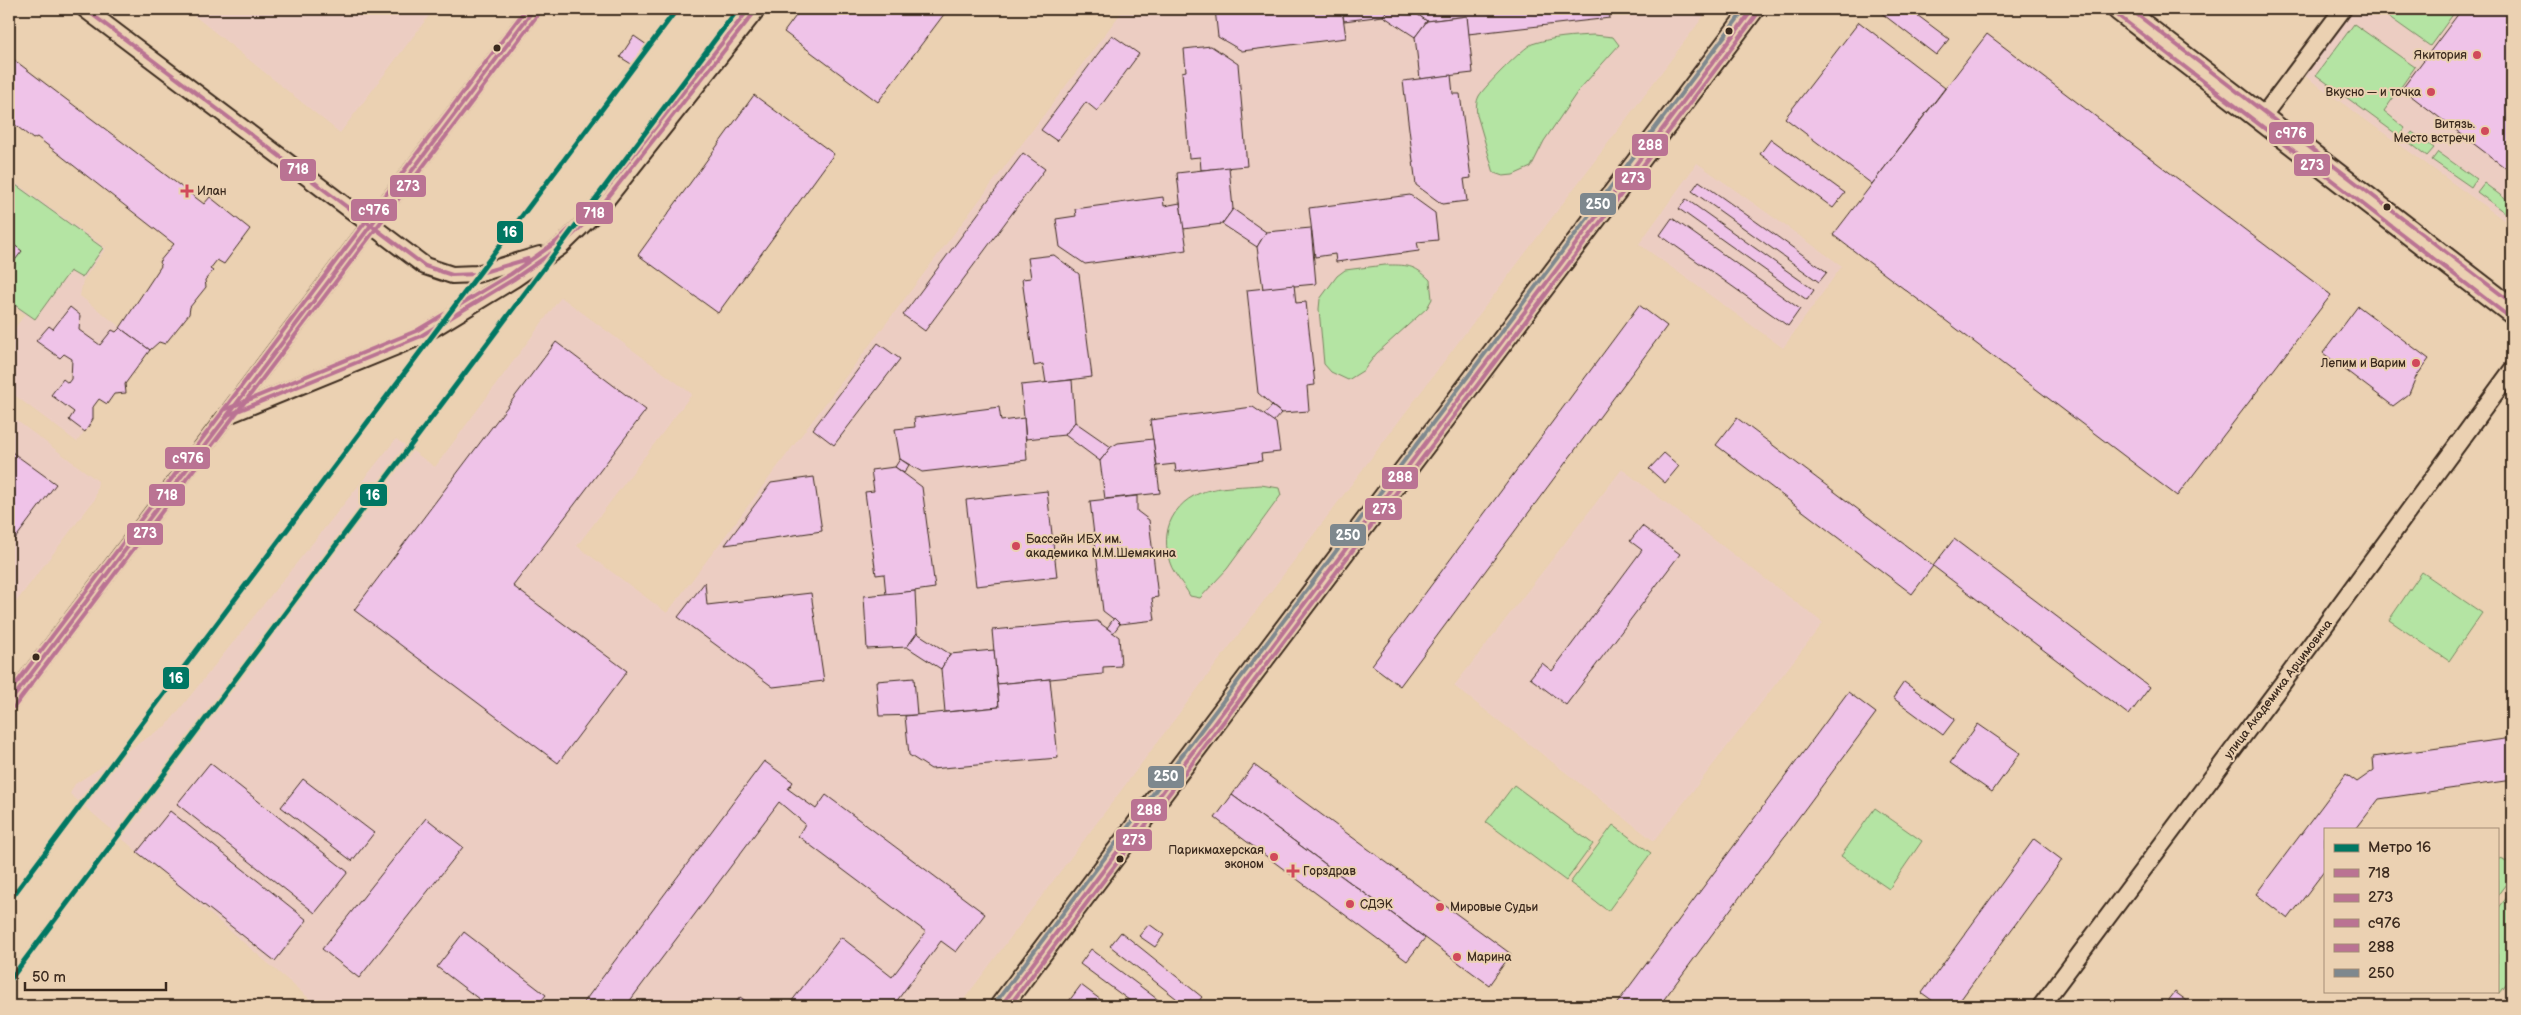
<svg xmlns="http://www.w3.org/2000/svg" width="2521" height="1015" font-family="'Balsamiq Sans',sans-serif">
<rect width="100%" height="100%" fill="#ebd1b2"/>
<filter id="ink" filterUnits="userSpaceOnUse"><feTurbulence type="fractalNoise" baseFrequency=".02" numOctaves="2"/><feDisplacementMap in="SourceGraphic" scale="10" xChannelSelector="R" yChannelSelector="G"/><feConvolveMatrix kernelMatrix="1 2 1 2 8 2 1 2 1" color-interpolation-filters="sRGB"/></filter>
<g filter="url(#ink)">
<g fill="#eccdc2">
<path d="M 186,9 L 434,9 L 340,133 Z"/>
<path d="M 1124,9 L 1709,9 L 959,1006 L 318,1006 L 70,794 L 75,784 L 167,725 L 396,439 L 435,467 L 561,297 L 692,394 L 577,546 L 667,613 Z"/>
<path d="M 2354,9 L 2512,9 L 2512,226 L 2305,76 Z"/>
<path d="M 1697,163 L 1842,266 L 1783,348 L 1639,244 Z"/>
<path d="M 13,181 L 106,248 L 83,280 L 80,296 L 150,350 L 125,384 L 126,393 L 114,394 L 107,404 L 99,399 L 93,407 L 93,419 L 77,442 L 9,391 L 9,337 L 25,314 L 9,303 L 9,187 Z"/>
<path d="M 9,415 L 98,481 L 95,499 L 9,611 Z"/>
<path d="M 1622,469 L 1823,623 L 1654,841 L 1454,686 Z"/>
</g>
<g fill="#b4e4a3" stroke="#788760">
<path d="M 2378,9 L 2457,9 L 2430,46 Z"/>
<path d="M 2354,24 L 2415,67 L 2384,111 L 2405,128 L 2399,136 L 2316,75 Z"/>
<path d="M 1594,35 L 1613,37 L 1619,45 L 1578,91 L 1544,141 L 1531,167 L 1513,175 L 1503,176 L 1494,173 L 1477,115 C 1476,108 1476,102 1479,96 C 1485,86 1523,48 1532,44 C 1553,37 1573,36 1594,35 Z"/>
<path d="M 2412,132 L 2434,148 L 2427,156 L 2406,140 Z"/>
<path d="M 2438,152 L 2476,179 L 2471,187 L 2432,160 Z"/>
<path d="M 13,183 L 103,248 L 82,278 L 70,271 L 35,319 L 9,301 L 9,189 Z"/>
<path d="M 2484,183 L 2512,204 L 2512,218 L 2477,192 Z"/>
<path d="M 1385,265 C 1406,265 1414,264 1430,280 L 1432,299 L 1427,308 L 1376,354 L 1364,370 L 1348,380 L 1331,372 L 1324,364 L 1319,309 L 1320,299 L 1337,276 L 1345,270 Z"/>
<path d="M 1261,485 L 1279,488 L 1281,495 L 1227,569 L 1200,598 L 1190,596 C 1184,584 1174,575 1170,563 C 1165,548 1165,531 1172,518 C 1190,484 1227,488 1261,485 Z"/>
<path d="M 2422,572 L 2482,613 L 2449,661 L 2389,620 Z"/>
<path d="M 1514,785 L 1593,844 L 1566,881 L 1486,822 Z"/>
<path d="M 1875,808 L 1922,841 L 1889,889 L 1841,856 Z"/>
<path d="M 1613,825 L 1651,853 L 1608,911 L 1570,883 Z"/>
<path d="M 2497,857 L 2512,863 L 2512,876 L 2497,896 Z"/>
<path d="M 2512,891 L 2512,977 L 2500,993 L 2497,991 L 2497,910 Z"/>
</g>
<g fill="#efc3e8" stroke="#3b2a1e">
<path d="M 801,9 L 948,9 L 878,102 L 784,32 Z"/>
<path d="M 1215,9 L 1342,9 L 1346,38 L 1242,51 L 1218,37 Z"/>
<path d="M 1342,9 L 1388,9 L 1383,16 L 1344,21 Z"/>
<path d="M 1388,9 L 1410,9 L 1427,21 L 1415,37 L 1383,16 Z"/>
<path d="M 1410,9 L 1609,9 L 1610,18 L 1468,34 L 1467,16 L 1427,21 Z"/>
<path d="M 1876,9 L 1909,9 L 1949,39 L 1936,55 Z"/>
<path d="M 2462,9 L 2512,9 L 2512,173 L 2402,89 Z"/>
<path d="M 1467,16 L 1473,73 L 1420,79 L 1415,37 L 1427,21 Z"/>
<path d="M 1859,22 L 1945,88 L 1872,184 L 1785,118 Z"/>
<path d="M 1987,34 L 2331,295 L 2177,496 L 1833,235 Z"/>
<path d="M 1112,35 L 1139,54 L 1097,111 L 1086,102 L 1057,141 L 1041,130 Z"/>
<path d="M 634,36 L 647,45 L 633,65 L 620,57 Z"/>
<path d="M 1211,46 L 1238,64 L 1247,166 L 1201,170 L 1200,157 L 1189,158 L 1182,72 L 1186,71 L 1184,49 Z"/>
<path d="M 9,56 L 204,204 L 210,197 L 250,229 L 224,264 L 217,260 L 210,269 L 213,271 L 205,280 L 206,287 L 190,307 L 189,314 L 165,344 L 159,342 L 150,350 L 120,328 L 161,266 L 159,262 L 174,244 L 37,137 L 33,139 L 9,120 Z"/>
<path d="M 1451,75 L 1453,94 L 1460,94 L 1471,178 L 1464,179 L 1467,201 L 1442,204 L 1416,185 L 1403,81 Z"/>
<path d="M 754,95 L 834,154 L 718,313 L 638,255 Z"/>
<path d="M 1771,139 L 1845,193 L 1833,208 L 1760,154 Z"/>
<path d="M 1023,153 L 1045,169 L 925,331 L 903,315 Z"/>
<path d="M 1229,167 L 1233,209 L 1222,224 L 1183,229 L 1177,173 Z"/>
<path d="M 1699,181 L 1827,272 L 1819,282 L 1692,191 Z"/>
<path d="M 1410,195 L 1435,213 L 1438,240 L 1417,242 L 1419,251 L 1336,262 L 1335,254 L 1315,257 L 1309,208 Z"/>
<path d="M 1163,197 L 1164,206 L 1180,203 L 1187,250 L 1085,264 L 1060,247 L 1056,219 L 1076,216 L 1075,209 Z"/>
<path d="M 1686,199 L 1814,290 L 1807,300 L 1679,209 Z"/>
<path d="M 1233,209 L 1266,232 L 1257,247 L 1222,224 Z"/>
<path d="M 1672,218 L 1800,309 L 1788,326 L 1660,235 Z"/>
<path d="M 1311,228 L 1316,284 L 1263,289 L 1257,247 L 1266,232 Z"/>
<path d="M 9,241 L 22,251 L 9,268 Z"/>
<path d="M 1054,255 L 1079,274 L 1092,377 L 1046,383 L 1043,364 L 1034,366 L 1022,279 L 1031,278 L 1028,258 Z"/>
<path d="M 1294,285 L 1296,303 L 1306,302 L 1315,385 L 1307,386 L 1309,411 L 1281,413 L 1258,393 L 1247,290 Z"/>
<path d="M 1639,305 L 1667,326 L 1400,686 L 1372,665 Z"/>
<path d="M 2358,306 L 2429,359 L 2416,377 L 2409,394 L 2393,406 L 2323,353 Z"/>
<path d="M 70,307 L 80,315 L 79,330 L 100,345 L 112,330 L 116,332 L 120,328 L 150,350 L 125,384 L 126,393 L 114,394 L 107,404 L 99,399 L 93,407 L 93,419 L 85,432 L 69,420 L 74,412 L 51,395 L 63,379 L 68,383 L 71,379 L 72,359 L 64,354 L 60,358 L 36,341 L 49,326 L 53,329 Z"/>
<path d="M 556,342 L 646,410 L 513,586 L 627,671 L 558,763 L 354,610 Z"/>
<path d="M 878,343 L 900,359 L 834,445 L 813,429 Z"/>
<path d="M 1072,380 L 1075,422 L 1065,435 L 1026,439 L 1021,385 Z"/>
<path d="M 1272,406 L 1281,413 L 1273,422 L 1264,415 Z"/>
<path d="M 999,407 L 1001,421 L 1024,418 L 1027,460 L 922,472 L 900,459 L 895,429 L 915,427 L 914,418 Z"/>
<path d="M 1253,407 L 1276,423 L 1280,452 L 1261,454 L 1262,461 L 1176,472 L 1175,464 L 1157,466 L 1150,420 Z"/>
<path d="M 1737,418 L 1933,566 L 1912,594 L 1716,445 Z"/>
<path d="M 1075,422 L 1111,447 L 1100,461 L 1065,435 Z"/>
<path d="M 1153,439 L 1160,493 L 1105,499 L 1100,461 L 1111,447 L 1118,443 Z"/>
<path d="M 9,450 L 56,484 L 9,547 Z"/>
<path d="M 1664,453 L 1679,466 L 1665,483 L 1649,469 Z"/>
<path d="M 900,459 L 909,465 L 904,473 L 895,467 Z"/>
<path d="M 895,467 L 922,487 L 935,588 L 886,595 L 884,574 L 876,575 L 865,492 L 874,491 L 871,470 Z"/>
<path d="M 814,477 L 822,531 L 725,545 L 771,483 Z"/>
<path d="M 1047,491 L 1057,577 L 976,586 L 966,500 Z"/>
<path d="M 1137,496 L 1137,511 L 1149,520 L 1158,597 L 1152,598 L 1155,620 L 1120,624 L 1103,611 L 1090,501 Z"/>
<path d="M 1642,526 L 1680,554 L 1566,705 L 1530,678 L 1542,663 L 1552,671 L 1642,550 L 1630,541 Z"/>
<path d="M 1954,539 L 2150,687 L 2129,715 L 1933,566 Z"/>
<path d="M 705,582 L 707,605 L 811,593 L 824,681 L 773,687 L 678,617 Z"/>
<path d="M 915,591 L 917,633 L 907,647 L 867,649 L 864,596 Z"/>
<path d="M 1114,618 L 1120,624 L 1113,633 L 1107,628 Z"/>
<path d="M 1097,621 L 1119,637 L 1121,666 L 1103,667 L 1103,674 L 997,684 L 992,630 Z"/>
<path d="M 917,633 L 950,654 L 941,669 L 907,647 Z"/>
<path d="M 994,650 L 999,707 L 945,712 L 941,669 L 950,654 Z"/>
<path d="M 914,678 L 917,715 L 879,716 L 876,681 Z"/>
<path d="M 1050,679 L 1058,758 L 931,769 L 909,755 L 905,716 L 999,707 L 997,684 Z"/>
<path d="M 1904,682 L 1955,719 L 1943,735 L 1893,698 Z"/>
<path d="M 1848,692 L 1876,713 L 1659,1006 L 1615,1006 Z"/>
<path d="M 1978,724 L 2020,753 L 1992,792 L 1950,763 Z"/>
<path d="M 2512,738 L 2512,780 L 2379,799 L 2356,829 L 2325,829 L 2325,870 L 2288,919 L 2256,894 L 2346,774 L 2357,782 L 2374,770 L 2373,757 Z"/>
<path d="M 764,761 L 793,782 L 788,789 L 816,809 L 826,795 L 985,914 L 956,952 L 941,941 L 893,1006 L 788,1006 L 841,937 L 892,977 L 926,932 L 798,836 L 805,824 L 779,802 L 626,1006 L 581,1006 Z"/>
<path d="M 210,763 L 348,872 L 315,913 L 177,804 Z"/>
<path d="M 1254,765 L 1511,954 L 1489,985 L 1232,795 Z"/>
<path d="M 303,779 L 374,833 L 352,861 L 281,807 Z"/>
<path d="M 1232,795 L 1425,938 L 1407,961 L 1215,818 Z"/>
<path d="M 170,811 L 307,920 L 275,961 L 137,852 Z"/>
<path d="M 426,818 L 463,847 L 359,978 L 322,949 Z"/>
<path d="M 2034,839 L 2062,860 L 1956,1006 L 1940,1006 L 1922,993 Z"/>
<path d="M 1149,924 L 1164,935 L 1155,947 L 1139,936 Z"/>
<path d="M 464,932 L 546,995 L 537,1006 L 488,1006 L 437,967 Z"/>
<path d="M 1121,932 L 1202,997 L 1195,1006 L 1186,1006 L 1110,946 Z"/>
<path d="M 1091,949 L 1161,1002 L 1158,1006 L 1137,1006 L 1080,964 Z"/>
<path d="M 1081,985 L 1109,1006 L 1076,1006 L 1069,1001 Z"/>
<path d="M 2175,992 L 2194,1006 L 2164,1006 Z"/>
<path d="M 740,997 L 753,1006 L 733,1006 Z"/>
</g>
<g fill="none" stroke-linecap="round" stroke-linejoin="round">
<g stroke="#3b2a1e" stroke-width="20">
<g id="minor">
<path d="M 85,9 L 425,266 L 452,275 L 477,274 L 540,255"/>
<path d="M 2262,117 L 2343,9"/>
<path d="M 228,415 L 419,337 L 514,279 L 560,247 L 598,210 L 757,9"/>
<path d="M 9,703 L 534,9"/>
<path d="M 2041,1006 L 2282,684 L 2512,370"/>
</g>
</g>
<g stroke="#3b2a1e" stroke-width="25">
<path id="tertiary" d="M 1001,1006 L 1753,9"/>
</g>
<g stroke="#3b2a1e" stroke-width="28">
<path id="secondary" d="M 2120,9 L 2512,311"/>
</g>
<use href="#minor" stroke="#ebd1b2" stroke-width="16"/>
<use href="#tertiary" stroke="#ebd1b2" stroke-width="21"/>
<use href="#secondary" stroke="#ebd1b2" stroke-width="24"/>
<g stroke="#ebd1b2" stroke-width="8">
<g id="bus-1">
<path d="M 85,9 L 425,266 L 452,275 L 477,274 L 528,259"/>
<path d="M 227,416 L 534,9"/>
<path d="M 9,703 L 228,415 L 419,337 L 514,279 L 560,247 L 598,210 L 757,9"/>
</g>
</g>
<g stroke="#ebd1b2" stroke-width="8">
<g id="bus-2">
<path d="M 2116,14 L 2508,316"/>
<path d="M 14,707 L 539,13"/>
<path d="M 1009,1006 L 1758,13"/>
</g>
</g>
<g stroke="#ebd1b2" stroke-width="8">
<g id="bus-3">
<path d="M 2130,9 L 2512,303"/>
<path d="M 222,412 L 526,9"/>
<path d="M 9,693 L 224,410 L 416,331 L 511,274 L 556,242 L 593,206 L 749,9"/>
</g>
</g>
<g stroke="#ebd1b2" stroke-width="8">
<path id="bus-4" d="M 1001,1006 L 1753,9"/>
</g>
<g stroke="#ebd1b2" stroke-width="8">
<path id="bus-5" d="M 996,1002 L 1745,9"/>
</g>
<use href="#bus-1" stroke="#ba7393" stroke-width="4"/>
<use href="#bus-2" stroke="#ba7393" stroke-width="4"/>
<use href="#bus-3" stroke="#ba7393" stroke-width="4"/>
<use href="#bus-4" stroke="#ba7393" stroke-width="4"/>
<use href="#bus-5" stroke="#7e888e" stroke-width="4"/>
<g stroke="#ebd1b2" stroke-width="9">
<g id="metro-1">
<path d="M 9,901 L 677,9"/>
<path d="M 9,981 L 738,9"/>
</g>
</g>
<use href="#metro-1" stroke="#007763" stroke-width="5"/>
</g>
</g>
<g fill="#3b2a1e" stroke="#ebd1b2" stroke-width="2">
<circle cx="1729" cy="31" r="4.5"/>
<circle cx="497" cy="48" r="4.5"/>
<circle cx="2387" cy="207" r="4.5"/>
<circle cx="36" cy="657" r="4.5"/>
<circle cx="1120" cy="859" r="4.5"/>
</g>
<g fill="#d1495b" stroke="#ebd1b2" stroke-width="2">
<circle cx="2477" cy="55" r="5"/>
<circle cx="2431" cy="92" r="5"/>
<circle cx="2485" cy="131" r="5"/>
<path d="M184.5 183.5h5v5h5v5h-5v5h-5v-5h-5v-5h5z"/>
<circle cx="2416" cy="363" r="5"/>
<circle cx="1016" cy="546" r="5"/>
<circle cx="1274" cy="857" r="5"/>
<path d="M1290.5 863.5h5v5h5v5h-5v5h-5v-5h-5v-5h5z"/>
<circle cx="1350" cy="904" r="5"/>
<circle cx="1440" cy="907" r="5"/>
<circle cx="1457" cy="957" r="5"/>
</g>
<g text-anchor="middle" stroke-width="4" stroke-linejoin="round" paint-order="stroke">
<g font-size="12" fill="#3b2a1e" stroke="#ebd1b2" text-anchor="start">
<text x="2467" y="59" text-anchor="end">Якитория</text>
<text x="2421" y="96" text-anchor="end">Вкусно — и точка</text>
<text x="2475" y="128" text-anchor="end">Витязь.<tspan x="2475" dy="14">Место встречи</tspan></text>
<text x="197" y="195">Илан</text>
<text x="2406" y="367" text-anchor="end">Лепим и Варим</text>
<text x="1026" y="543">Бассейн ИБХ им.<tspan x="1026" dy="14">академика М.М.Шемякина</tspan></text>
<text x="1264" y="854" text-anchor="end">Парикмахерская<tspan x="1264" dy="14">эконом</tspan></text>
<text x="1303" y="875">Горздрав</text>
<text x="1360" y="908">СДЭК</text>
<text x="1450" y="911">Мировые Судьи</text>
<text x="1467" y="961">Марина</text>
</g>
<g font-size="12" fill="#3b2a1e" stroke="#ebd1b2">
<text transform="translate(2278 689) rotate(-53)" y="4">улица Академика Арцимовича</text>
</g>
</g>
<g stroke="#ebd1b2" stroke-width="2">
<rect x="2268" y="121" width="47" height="24" rx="5" fill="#ba7393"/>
<rect x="1631" y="133" width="38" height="24" rx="5" fill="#ba7393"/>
<rect x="2293" y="153" width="38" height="24" rx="5" fill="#ba7393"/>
<rect x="279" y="158" width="38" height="24" rx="5" fill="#ba7393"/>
<rect x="1614" y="167" width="38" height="24" rx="5" fill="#ba7393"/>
<rect x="389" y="174" width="38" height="24" rx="5" fill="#ba7393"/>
<rect x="1579" y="192" width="38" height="24" rx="5" fill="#7e888e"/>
<rect x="350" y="198" width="48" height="24" rx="5" fill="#ba7393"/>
<rect x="575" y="201" width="39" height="24" rx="5" fill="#ba7393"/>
<rect x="496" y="220" width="28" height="24" rx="5" fill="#007763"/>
<rect x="164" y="446" width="47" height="24" rx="5" fill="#ba7393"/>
<rect x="1381" y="466" width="38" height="24" rx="5" fill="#ba7393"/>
<rect x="359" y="483" width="29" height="24" rx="5" fill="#007763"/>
<rect x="148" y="483" width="38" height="24" rx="5" fill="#ba7393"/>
<rect x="1364" y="497" width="39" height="24" rx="5" fill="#ba7393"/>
<rect x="126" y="522" width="38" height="24" rx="5" fill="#ba7393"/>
<rect x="1329" y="523" width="38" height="24" rx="5" fill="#7e888e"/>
<rect x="162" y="666" width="28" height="24" rx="5" fill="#007763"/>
<rect x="1147" y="765" width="38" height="24" rx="5" fill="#7e888e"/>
<rect x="1130" y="798" width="38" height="24" rx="5" fill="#ba7393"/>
<rect x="1115" y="828" width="38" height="24" rx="5" fill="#ba7393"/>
</g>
<g font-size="14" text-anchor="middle" font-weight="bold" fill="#fff">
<text x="2291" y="138">с976</text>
<text x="1650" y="150">288</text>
<text x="2312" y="170">273</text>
<text x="298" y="174">718</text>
<text x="1633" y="183">273</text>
<text x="408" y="191">273</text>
<text x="1598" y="209">250</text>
<text x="374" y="215">с976</text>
<text x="594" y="218">718</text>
<text x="510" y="237">16</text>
<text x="188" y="463">с976</text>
<text x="1400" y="482">288</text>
<text x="373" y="500">16</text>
<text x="167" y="500">718</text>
<text x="1384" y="514">273</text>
<text x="145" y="538">273</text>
<text x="1348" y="540">250</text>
<text x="176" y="683">16</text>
<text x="1166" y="781">250</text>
<text x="1149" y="815">288</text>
<text x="1134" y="845">273</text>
</g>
<rect width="2521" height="1015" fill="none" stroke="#ebd1b2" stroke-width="30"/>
<rect x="15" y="15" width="2491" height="985" fill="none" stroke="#3b2a1e" stroke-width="2" filter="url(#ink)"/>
<rect x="2324" y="828" width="175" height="165" fill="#ebd1b2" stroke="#a58e77"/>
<rect x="2334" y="844" width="25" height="8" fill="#007763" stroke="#a58e77"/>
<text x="2368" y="852" font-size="15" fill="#3b2a1e">Метро 16</text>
<rect x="2334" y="869" width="25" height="8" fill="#ba7393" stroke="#a58e77"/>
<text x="2368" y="878" font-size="15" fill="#3b2a1e">718</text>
<rect x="2334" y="894" width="25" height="8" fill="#ba7393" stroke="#a58e77"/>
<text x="2368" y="902" font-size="15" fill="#3b2a1e">273</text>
<rect x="2334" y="919" width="25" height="8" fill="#ba7393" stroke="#a58e77"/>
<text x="2368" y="928" font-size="15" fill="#3b2a1e">с976</text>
<rect x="2334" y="944" width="25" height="8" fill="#ba7393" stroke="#a58e77"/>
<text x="2368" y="952" font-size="15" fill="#3b2a1e">288</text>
<rect x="2334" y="969" width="25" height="8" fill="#7e888e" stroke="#a58e77"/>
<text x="2368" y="978" font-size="15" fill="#3b2a1e">250</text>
<path d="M25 982v8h141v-8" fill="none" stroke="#3b2a1e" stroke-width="2.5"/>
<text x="32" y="982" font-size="15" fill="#3b2a1e" stroke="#ebd1b2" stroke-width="4" paint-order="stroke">50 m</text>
</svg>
